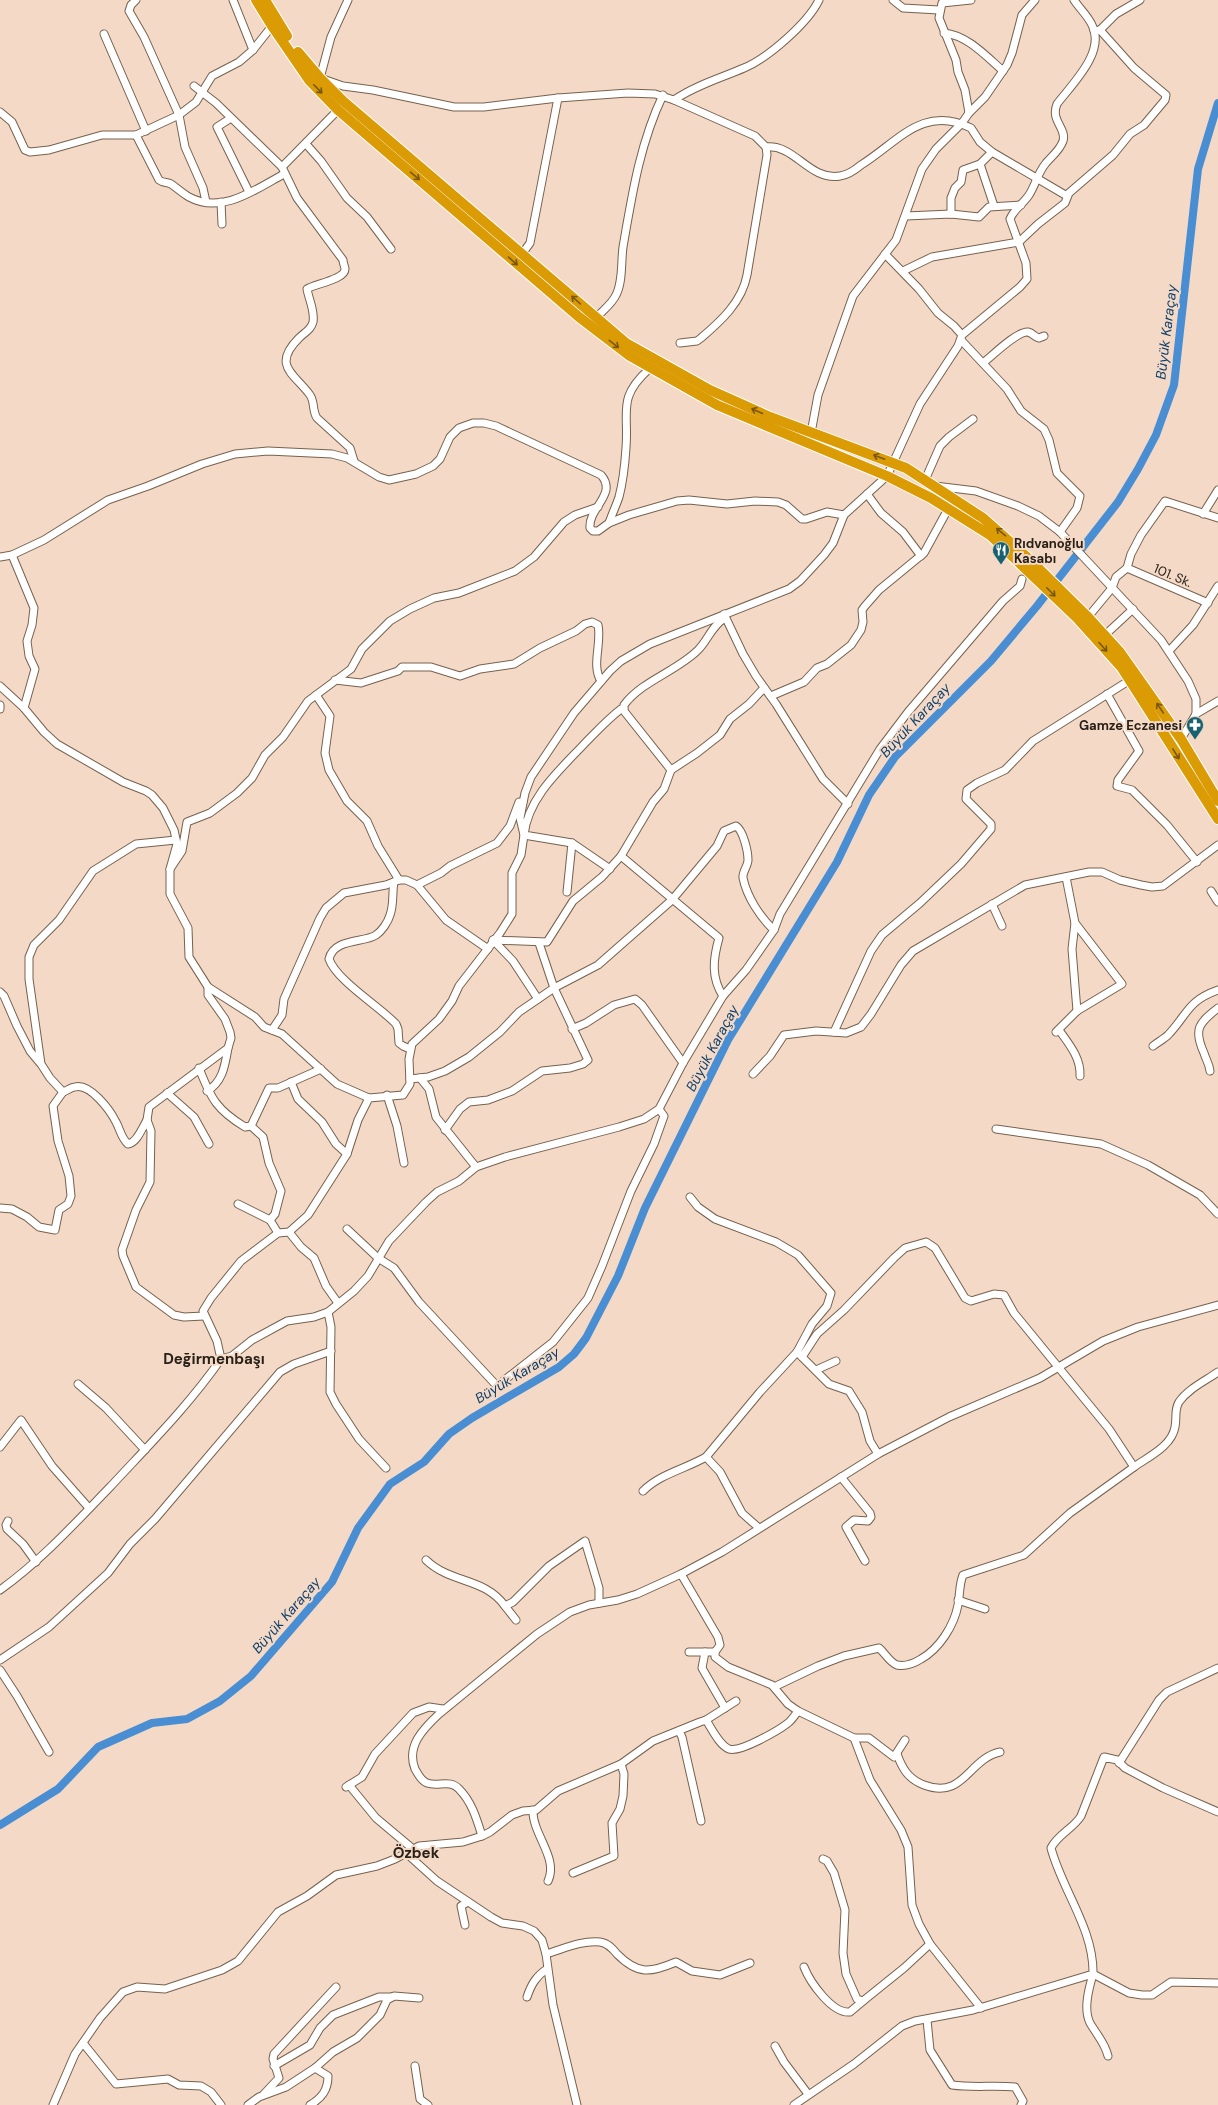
<svg xmlns="http://www.w3.org/2000/svg" width="1218" height="2105" font-family="'DM Sans',sans-serif">
<rect width="100%" height="100%" fill="#f4dac6"/>
<g fill="none" stroke-linecap="round" stroke-linejoin="round">
<path stroke="#498dd2" stroke-width="8" d="M 0,1825 L 58,1789 L 98,1747 L 152,1723 L 187,1719 L 220,1701 L 251,1676 L 332,1582 L 358,1528 L 390,1484 L 424,1462 L 449,1434 L 472,1418 L 559,1367 L 574,1354 L 586,1338 L 618,1276 L 645,1208 L 728,1040 L 837,862 L 869,795 L 895,757 L 991,661 L 1037,606 L 1118,502 L 1138,469 L 1156,435 L 1174,385 L 1198,169 L 1218,103"/>
<g stroke="#76614e" stroke-width="9">
<g id="minor">
<path d="M 136,0 L 131,5 L 129,11 L 144,37 L 179,115 L 185,147 L 203,188 L 206,202"/>
<path d="M 233,0 L 253,50"/>
<path d="M 348,0 L 331,37 L 320,78 L 343,86 L 373,90 L 454,107 L 484,107 L 558,98 L 628,93 L 655,94 L 674,100 C 696,85 721,78 744,68 C 768,58 808,23 819,0"/>
<path d="M 893,0 L 903,8 L 939,10"/>
<path d="M 1100,30 L 1116,14 L 1140,0"/>
<path d="M 944,33 C 967,35 986,56 1003,71"/>
<path d="M 104,34 L 146,131"/>
<path d="M 194,86 L 216,103 L 282,167 L 297,198 L 343,260 C 343,263 345,267 345,269 C 345,280 313,284 307,289 C 309,300 315,311 313,322 C 311,330 305,332 299,338 C 271,366 295,374 310,395 C 315,402 312,411 317,418 L 350,448 L 354,461"/>
<path d="M 674,100 L 755,136 L 766,147 L 767,155 L 747,275 C 742,302 721,321 701,338 L 697,341 L 680,343"/>
<path d="M 0,112 L 12,122 L 25,150 L 30,152 L 49,150 L 102,135 L 136,135 L 179,115 L 196,102 L 212,76 L 239,62 L 253,50 L 272,26"/>
<path d="M 969,113 L 985,97 L 1007,65 L 1012,53 L 1022,15 L 1035,0"/>
<path d="M 231,118 L 217,127 L 249,192"/>
<path d="M 136,135 L 159,180 C 163,183 167,182 171,184 C 177,188 182,193 189,197 C 222,215 256,189 284,174"/>
<path d="M 306,144 L 321,161 L 347,198 L 367,217 L 391,249"/>
<path d="M 766,147 C 795,144 809,181 840,176 C 848,175 855,170 861,165 C 898,142 923,104 971,128 L 980,142 L 992,152 L 1067,196"/>
<path d="M 980,164 L 994,206"/>
<path d="M 282,167 L 338,110"/>
<path d="M 221,202 L 222,224"/>
<path d="M 951,214 L 951,198 L 955,188 L 961,182 L 963,170 L 980,164 L 992,152"/>
<path d="M 906,216 L 951,214 L 979,217 L 989,207 L 1021,205"/>
<path d="M 522,254 L 530,243 L 558,98"/>
<path d="M 885,254 L 919,289 L 938,313 L 954,326 L 962,335"/>
<path d="M 903,271 L 932,257 L 1019,242 L 1038,224 L 1065,203 L 1069,193 L 1113,155 L 1130,134 L 1144,125 L 1165,100 L 1166,95 L 1134,68 L 1100,30 L 1094,31"/>
<path d="M 596,318 C 602,311 612,304 616,295 C 623,282 621,261 623,247 C 632,195 640,143 663,95"/>
<path d="M 961,340 L 1007,389 L 1021,411 L 1044,429 L 1049,440 L 1057,473 L 1080,496 L 1077,508 L 1060,532"/>
<path d="M 983,363 C 992,356 1017,331 1028,332 C 1033,333 1034,337 1039,338 L 1044,336"/>
<path d="M 811,433 L 818,395 L 853,296 L 896,240 L 922,169 L 936,149 L 962,123 L 969,113 L 965,90 L 958,72 L 956,60 L 939,18 L 942,3 L 971,0"/>
<path d="M 925,480 L 940,446 L 949,437 L 973,419"/>
<path d="M 935,486 L 976,491 L 1018,506 L 1039,516 L 1060,532 L 1161,640 L 1188,681 L 1196,699 L 1196,714 L 1181,739"/>
<path d="M 867,494 L 881,513 L 903,532 L 921,556"/>
<path d="M 1203,514 L 1218,490"/>
<path d="M 609,523 C 612,514 616,506 619,497 C 623,482 625,463 626,448 C 629,411 617,398 649,369"/>
<path d="M 12,555 L 34,608 L 32,625 L 27,641 L 29,656 L 35,669 L 24,708"/>
<path d="M 0,557 L 12,555 L 44,540 L 108,500 L 148,486 L 202,464 L 235,454 L 268,451 L 332,454 L 347,458 L 379,477 L 389,480 L 416,474 L 433,466 L 440,459 L 450,437 L 459,428 L 473,423 L 484,423 L 496,426 L 601,475 C 618,494 588,508 590,528 L 593,531 L 598,531 L 609,523 L 629,515 L 677,501 L 689,500 L 727,504 L 755,501 L 778,502 L 786,505 L 802,519 L 806,519 L 827,512 L 844,515"/>
<path d="M 1127,568 L 1208,603"/>
<path d="M 724,614 L 743,654 L 756,676 L 776,704 L 823,779 L 848,804"/>
<path d="M 1088,617 L 1112,588 L 1116,577 L 1127,568 L 1131,554 L 1141,535 L 1165,501 L 1218,518"/>
<path d="M 1105,635 L 1133,609"/>
<path d="M 1169,651 L 1193,625 L 1218,586"/>
<path d="M 335,680 L 361,683 L 398,671 L 402,667 L 431,667 L 460,676 L 480,669 L 514,664 L 540,648 L 576,631 L 585,624 L 592,622 L 598,625 C 602,644 591,665 601,681"/>
<path d="M 0,686 L 24,708 L 44,732 L 57,744 L 123,782 L 146,791 L 152,795 L 163,808 L 174,830 L 177,844 L 170,869 L 170,894 L 188,928 L 189,957 L 208,987"/>
<path d="M 1107,694 L 1139,751 L 1118,780 L 1117,786 L 1132,790 L 1167,825 L 1197,862"/>
<path d="M 316,695 L 330,716 L 325,753 L 329,770 L 347,801 L 367,821 L 378,846 L 399,880"/>
<path d="M 771,696 L 804,682 L 817,668 L 827,664 L 851,645 L 861,630 L 863,622 L 862,610 L 865,606 L 879,590 L 924,553 L 948,509"/>
<path d="M 0,705 L 0,709"/>
<path d="M 1196,714 L 1218,701"/>
<path d="M 671,770 L 624,711 L 624,705 C 642,681 675,672 697,651 C 708,641 711,626 725,618"/>
<path d="M 621,856 L 719,938 C 713,959 711,978 723,996"/>
<path d="M 170,869 L 182,851 L 187,822 L 210,813 L 237,793 L 252,778 L 265,755 L 283,737 L 308,701 L 351,669 L 362,649 L 390,621 L 410,609 L 434,598 L 459,593 L 515,571 L 534,557 L 564,522 L 575,515 L 598,507"/>
<path d="M 610,869 L 572,843 L 524,835 C 528,796 563,767 587,741 C 598,730 608,719 621,709 L 624,709"/>
<path d="M 1066,877 L 1075,923 L 1072,949 L 1077,1011"/>
<path d="M 394,882 C 392,892 394,905 390,915 C 388,922 382,931 376,935 C 364,943 334,938 329,959 C 337,981 379,1006 396,1024 L 398,1029 L 399,1043 L 403,1046 L 410,1049"/>
<path d="M 417,885 L 441,873 L 450,866 L 497,843 L 510,826 L 519,802"/>
<path d="M 1211,891 L 1218,902"/>
<path d="M 567,892 L 572,843"/>
<path d="M 992,904 L 1002,926"/>
<path d="M 493,940 L 547,942 L 573,901 L 602,877 L 621,856 L 653,802 L 664,789 L 671,770 L 697,753 L 720,735 L 730,719 L 749,704 L 764,688"/>
<path d="M 493,940 L 513,961 L 538,999"/>
<path d="M 0,992 L 4,996 L 17,1026 L 30,1051 L 40,1063"/>
<path d="M 572,1029 L 586,1023 L 614,1005 L 635,999 L 642,1005 L 683,1063"/>
<path d="M 272,1030 L 282,1015 L 284,999 L 320,918 L 326,908 L 344,893 L 386,885 L 399,880 L 406,880 L 417,885 L 446,920 L 488,949"/>
<path d="M 1059,1030 C 1069,1044 1081,1058 1080,1076"/>
<path d="M 834,1032 L 871,951 L 882,935 L 920,903 L 961,864 L 991,829 L 991,824 L 966,799 L 967,790 L 977,783 L 1005,770 L 1033,741 L 1130,680"/>
<path d="M 1056,1032 L 1077,1011 L 1122,984 L 1075,923"/>
<path d="M 1153,1046 C 1158,1042 1164,1039 1168,1035 C 1188,1014 1187,1001 1218,990"/>
<path d="M 199,1068 C 211,1099 217,1110 245,1127 L 251,1126"/>
<path d="M 1210,1071 C 1209,1063 1206,1060 1204,1053 C 1193,1029 1199,1023 1218,1008"/>
<path d="M 753,1074 L 770,1056 L 784,1035 L 816,1031 L 846,1033 L 861,1027 L 871,1014 L 901,965 L 913,951 L 1025,885 L 1089,872 L 1102,872 L 1120,880 L 1141,885 L 1152,887 L 1163,886 L 1218,845"/>
<path d="M 420,1078 L 429,1089 L 436,1117 L 476,1167"/>
<path d="M 410,1079 L 428,1077 L 445,1071 L 469,1057 L 500,1032 L 519,1012 L 554,988 L 598,965 L 672,900 L 717,846 L 724,831 L 736,826 C 743,830 748,851 748,860 C 748,866 742,872 743,878 C 747,897 760,917 774,930"/>
<path d="M 291,1082 L 298,1099 L 322,1122 L 336,1144 L 347,1154"/>
<path d="M 207,1091 C 223,1082 225,1065 228,1048"/>
<path d="M 167,1093 L 194,1117 L 209,1144"/>
<path d="M 387,1095 L 397,1126 L 404,1163"/>
<path d="M 147,1120 C 142,1128 137,1143 128,1144 C 121,1138 120,1129 116,1122 C 110,1110 90,1083 75,1087 C 71,1087 67,1091 63,1092 L 50,1078 L 41,1064 L 29,979 L 29,957 L 34,945 L 59,920 L 93,871 L 136,844 L 176,840"/>
<path d="M 996,1129 L 1101,1144 L 1148,1165 L 1200,1195 L 1218,1214"/>
<path d="M 445,1130 L 460,1109 L 469,1102 L 488,1100 L 512,1091 L 542,1071 L 570,1068 L 583,1064 L 588,1060 L 554,988 L 539,943"/>
<path d="M 690,1197 L 698,1207 L 715,1219 L 776,1242 L 798,1255 L 831,1293 L 827,1306 L 812,1324 L 797,1352 L 829,1384 L 849,1391 L 862,1412 L 870,1441 L 878,1454"/>
<path d="M 238,1204 L 270,1220"/>
<path d="M 0,1208 L 12,1209 L 27,1217 L 39,1227 L 55,1230 L 59,1210 L 68,1204 L 71,1196 L 69,1176 L 58,1141 L 53,1106 L 63,1092"/>
<path d="M 347,1229 L 378,1258 L 394,1268 L 419,1302 L 497,1386 L 553,1342 L 588,1298 L 602,1266 L 631,1191 L 654,1144 L 664,1116 L 659,1109"/>
<path d="M 289,1232 L 301,1247 L 314,1258 L 326,1286 L 338,1303"/>
<path d="M 278,1233 L 270,1220 L 275,1214 L 281,1191 L 269,1163 L 263,1137 L 251,1126 L 269,1088 L 278,1088 L 321,1069"/>
<path d="M 328,1312 L 331,1327 L 330,1392 L 336,1404 L 359,1439 L 386,1468"/>
<path d="M 204,1316 L 184,1317 L 174,1315 L 136,1287 L 123,1256 L 122,1250 L 136,1210 L 150,1182 L 151,1131 L 147,1120 L 149,1107 L 228,1048 L 231,1038 L 230,1032 L 225,1019 L 208,995 L 208,987 L 255,1017 L 264,1027 L 282,1034 L 337,1084 L 369,1098"/>
<path d="M 221,1359 L 232,1356 L 252,1340 L 287,1321 L 314,1317 L 328,1312 L 354,1291 L 368,1276 L 389,1241 L 426,1202 L 437,1192 L 459,1181 L 476,1167 L 505,1157 L 619,1127 L 644,1119 L 659,1109 L 683,1063 L 723,996 L 746,970 L 774,930 L 780,914 L 880,749 L 908,712 L 1003,601 L 1020,586 L 1022,579"/>
<path d="M 816,1370 L 836,1361"/>
<path d="M 78,1384 L 106,1408 L 145,1450"/>
<path d="M 0,1447 L 21,1420 L 52,1466 L 89,1508"/>
<path d="M 706,1457 L 720,1472 L 742,1513 L 759,1528"/>
<path d="M 1134,1467 C 1148,1457 1172,1446 1175,1427 C 1177,1418 1174,1410 1179,1402 C 1188,1389 1205,1381 1218,1372"/>
<path d="M 841,1477 L 870,1513 L 871,1517 L 868,1521 L 854,1520 L 846,1527 L 865,1561"/>
<path d="M 643,1491 C 660,1474 685,1469 706,1457 L 760,1392 L 797,1352"/>
<path d="M 8,1521 L 6,1525 L 7,1529 L 23,1544 L 36,1562"/>
<path d="M 426,1560 C 451,1584 484,1577 505,1606 L 513,1602 L 549,1566 L 585,1541 L 599,1588 L 599,1603"/>
<path d="M 681,1574 L 718,1637 L 720,1645 L 715,1652 L 715,1657 L 728,1667 L 772,1685 L 788,1704 L 798,1711 L 854,1738 L 869,1738 L 894,1757 L 905,1740"/>
<path d="M 0,1590 C 43,1559 75,1523 111,1486 C 149,1445 189,1405 221,1359 L 217,1341 L 203,1311 L 211,1298 L 241,1261 L 278,1233 L 289,1232 L 308,1215 L 347,1154 L 358,1120 L 369,1098 L 403,1095 L 410,1084 L 409,1059 L 412,1044 L 439,1019 L 452,1001 L 459,986 L 500,933 L 512,914 L 512,873 L 521,855 L 524,835 L 520,818 L 525,793 L 531,777 L 574,713 L 610,671 L 621,661 L 650,644 L 789,589 L 800,581 L 824,555 L 833,543 L 844,515 L 887,476 L 920,404 L 958,346 L 962,335 L 1020,287 L 1027,279 L 1026,263 L 1010,219 C 1014,209 1023,204 1029,195 C 1036,184 1037,174 1046,163 C 1052,156 1060,150 1063,141 C 1067,128 1050,121 1057,104 C 1072,84 1106,52 1092,25 C 1088,16 1080,9 1074,0"/>
<path d="M 958,1600 L 985,1609"/>
<path d="M 505,1606 L 516,1620"/>
<path d="M 689,1652 L 705,1652"/>
<path d="M 715,1652 L 705,1652 L 702,1668 L 725,1708"/>
<path d="M 0,1660 L 49,1627 L 108,1573 L 130,1544 L 155,1519 L 280,1372 L 294,1364 L 331,1351"/>
<path d="M 0,1670 L 17,1696 L 49,1752"/>
<path d="M 774,1687 L 818,1666 L 844,1656 L 879,1648 C 886,1654 889,1662 897,1665 C 906,1667 913,1664 921,1659 C 939,1649 954,1626 958,1605 C 960,1594 959,1585 963,1575 L 1024,1555 L 1070,1513 L 1134,1467 L 1109,1429 L 1014,1313 L 1004,1295 L 994,1294 L 971,1301 L 965,1298 L 935,1248 L 926,1242 L 905,1248 L 894,1258 L 844,1310 L 817,1334 L 802,1357"/>
<path d="M 706,1720 L 736,1701"/>
<path d="M 679,1731 L 682,1737 L 701,1821"/>
<path d="M 854,1738 L 870,1780 L 901,1830 L 908,1847 L 912,1905 L 919,1924 L 930,1944 L 981,2008"/>
<path d="M 897,1754 C 902,1768 908,1779 924,1785 C 964,1800 968,1759 1000,1752"/>
<path d="M 1119,1763 L 1159,1700 L 1167,1692 L 1218,1668"/>
<path d="M 349,1785 L 376,1818 L 413,1849"/>
<path d="M 346,1787 L 362,1777 L 375,1754 L 413,1713 L 429,1707 L 443,1709"/>
<path d="M 533,1810 C 532,1834 559,1858 548,1881"/>
<path d="M 482,1836 C 477,1820 472,1802 459,1789 C 450,1779 438,1787 427,1783 C 421,1781 418,1774 415,1769 C 406,1746 423,1729 439,1714 L 537,1634 L 570,1612 L 589,1605 L 618,1600 L 637,1594 L 681,1574 L 722,1552 L 878,1454 L 949,1417 L 1040,1378 L 1103,1341 L 1138,1327 L 1218,1305"/>
<path d="M 406,1853 L 437,1881 L 491,1917 L 502,1923 L 523,1926 L 534,1931 L 542,1940 L 546,1954 L 553,2005 L 577,2105"/>
<path d="M 823,1859 L 827,1861 L 834,1873 L 845,1910 L 843,1953 L 846,1974 L 857,1999 L 863,2001 L 904,1968 L 930,1944"/>
<path d="M 573,1873 L 614,1856 L 612,1823 L 620,1809 L 623,1796 L 624,1774 L 621,1764"/>
<path d="M 465,1925 L 461,1906 L 468,1902"/>
<path d="M 546,1954 C 563,1949 582,1940 600,1942 C 608,1943 613,1949 617,1954 C 638,1975 650,1973 676,1962 L 692,1971 L 720,1975 L 750,1963"/>
<path d="M 804,1967 C 810,1982 832,2014 850,2012 L 863,2001"/>
<path d="M 527,1997 C 531,1985 536,1976 547,1969"/>
<path d="M 927,2020 L 930,2050 L 952,2085 C 973,2088 994,2085 1015,2087 L 1023,2101 L 1021,2105"/>
<path d="M 83,2043 L 116,2084 L 168,2079 L 179,2085 L 201,2086 L 211,2092 L 221,2105"/>
<path d="M 775,2046 L 784,2062 L 808,2094"/>
<path d="M 1108,2056 C 1105,2043 1097,2035 1090,2023 C 1083,2009 1089,1988 1093,1974 L 1129,1993 L 1142,1995 L 1152,1995 L 1171,1982 L 1218,1983"/>
<path d="M 274,2066 L 310,2045 L 320,2028 L 333,2015 L 379,1997 L 392,1997"/>
<path d="M 415,2066 L 420,2099 L 428,2105"/>
<path d="M 264,2094 L 279,2078 L 273,2059 L 274,2054 L 336,1987"/>
<path d="M 53,2105 L 75,2054 L 100,2018 L 123,1992 L 137,1987 L 165,1989 L 222,1970 L 238,1961 L 278,1912 L 307,1896 L 336,1875 L 377,1866 L 395,1859 L 419,1846 L 463,1842 L 482,1836 L 490,1832 L 512,1815 L 523,1811 L 536,1810 L 558,1791 L 621,1764 L 653,1741 L 700,1722 L 706,1720 C 712,1729 719,1745 729,1749 C 740,1753 779,1730 788,1723 C 792,1720 795,1715 798,1711"/>
<path d="M 248,2105 L 259,2097 L 286,2087 L 315,2068 L 333,2052 L 357,2038 L 380,2015 L 387,2000 L 394,1996 L 419,1998"/>
<path d="M 310,2105 C 322,2098 328,2090 328,2076 L 315,2068"/>
<path d="M 794,2105 L 854,2064 L 902,2026 L 915,2021 L 973,2010 L 1093,1974 C 1094,1929 1062,1890 1051,1848 C 1058,1834 1073,1829 1081,1816 L 1104,1757 L 1117,1760 L 1125,1768 L 1163,1788 L 1218,1812"/>
</g>
</g>
<g stroke="#fff" stroke-width="12">
<g id="highway">
<path d="M 256,0 L 272,26 L 309,80 L 338,110 L 579,317 L 630,356 L 717,405 L 887,476 L 931,498 L 990,535 L 1077,618 L 1122,668 L 1218,819"/>
<path d="M 265,0 L 287,36"/>
<path d="M 298,52 L 320,78 L 343,101 L 626,343 L 710,390 L 770,417 L 906,468 L 983,518 L 1029,559 L 1088,617 L 1119,651 L 1181,739 L 1218,801"/>
</g>
</g>
<use href="#minor" stroke="#fff" stroke-width="7"/>
<use href="#highway" stroke="#db9b05" stroke-width="10"/>
</g>
<defs><path id="oneway-shaft" d="M-6 0H5M1.5-3L5.5 0L1.5 3" fill="none" stroke-width="1.6" stroke-linecap="round" stroke-linejoin="round"/></defs>
<g stroke="#79570f">
<use href="#oneway-shaft" transform="translate(318 89) rotate(46)"/>
<use href="#oneway-shaft" transform="translate(415 176) rotate(40)"/>
<use href="#oneway-shaft" transform="translate(513 261) rotate(41)"/>
<use href="#oneway-shaft" transform="translate(576 300) rotate(-138)"/>
<use href="#oneway-shaft" transform="translate(614 344) rotate(38)"/>
<use href="#oneway-shaft" transform="translate(757 411) rotate(-156)"/>
<use href="#oneway-shaft" transform="translate(879 457) rotate(-159)"/>
<use href="#oneway-shaft" transform="translate(1001 532) rotate(-140)"/>
<use href="#oneway-shaft" transform="translate(1051 592) rotate(45)"/>
<use href="#oneway-shaft" transform="translate(1103 647) rotate(48)"/>
<use href="#oneway-shaft" transform="translate(1160 708) rotate(-124)"/>
<use href="#oneway-shaft" transform="translate(1176 754) rotate(58)"/>
</g>
<defs>
<g id="restaurant-pin" transform="scale(0.9)"><path d="M0 17L-7.5 6A9.5 9.5 0 1 1 7.5 6Z" fill="#186170" stroke="#f4dac6"/><path d="M-5-6h1v4h1v-4h1v4h1v-4h1v5L-1.5 .5V6h-2V.5L-5-1ZM5-6V6H3V1.5H1.5Q1.5-4 5-6Z" fill="#fff"/></g>
<g id="pharmacy-pin" transform="scale(0.9)"><path d="M0 17L-7.5 6A9.5 9.5 0 1 1 7.5 6Z" fill="#186170" stroke="#f4dac6"/><path d="M-2-6h4v4h4v4h-4v4h-4v-4h-4v-4h4Z" fill="#fff"/></g>
</defs>
<g fill-rule="evenodd">
<use href="#restaurant-pin" x="1001" y="550"/>
<use href="#pharmacy-pin" x="1195" y="725"/>
</g>
<g text-anchor="middle" stroke-width="4" stroke-linejoin="round" paint-order="stroke">
<g font-size="13" font-weight="bold" fill="#292018" stroke="#f4dac6" text-anchor="start">
<text x="1014" y="548">Rıdvanoğlu<tspan x="1014" dy="15">Kasabı</tspan></text>
<text x="1182" y="730" text-anchor="end">Gamze Eczanesi</text>
</g>
<g font-size="13" fill="#292018" stroke="#f4dac6">
<text transform="translate(1173 575) rotate(23)" y="5">101. Sk.</text>
</g>
<g font-size="14" font-style="italic" fill="#0e3f6c" stroke="#f4dac6">
<text transform="translate(1166 332) rotate(-83)" y="5">Büyük Karaçay</text>
<text transform="translate(915 720) rotate(-47)" y="5">Büyük Karaçay</text>
<text transform="translate(712 1048) rotate(-62)" y="5">Büyük Karaçay</text>
<text transform="translate(517 1375) rotate(-31)" y="5">Büyük Karaçay</text>
<text transform="translate(286 1615) rotate(-49)" y="5">Büyük Karaçay</text>
</g>
<g font-size="15" font-weight="bold" fill="#292018" stroke="#f4dac6">
<text x="214" y="1364">Değirmenbaşı</text>
<text x="416" y="1858">Özbek</text>
</g>
</g>
</svg>
